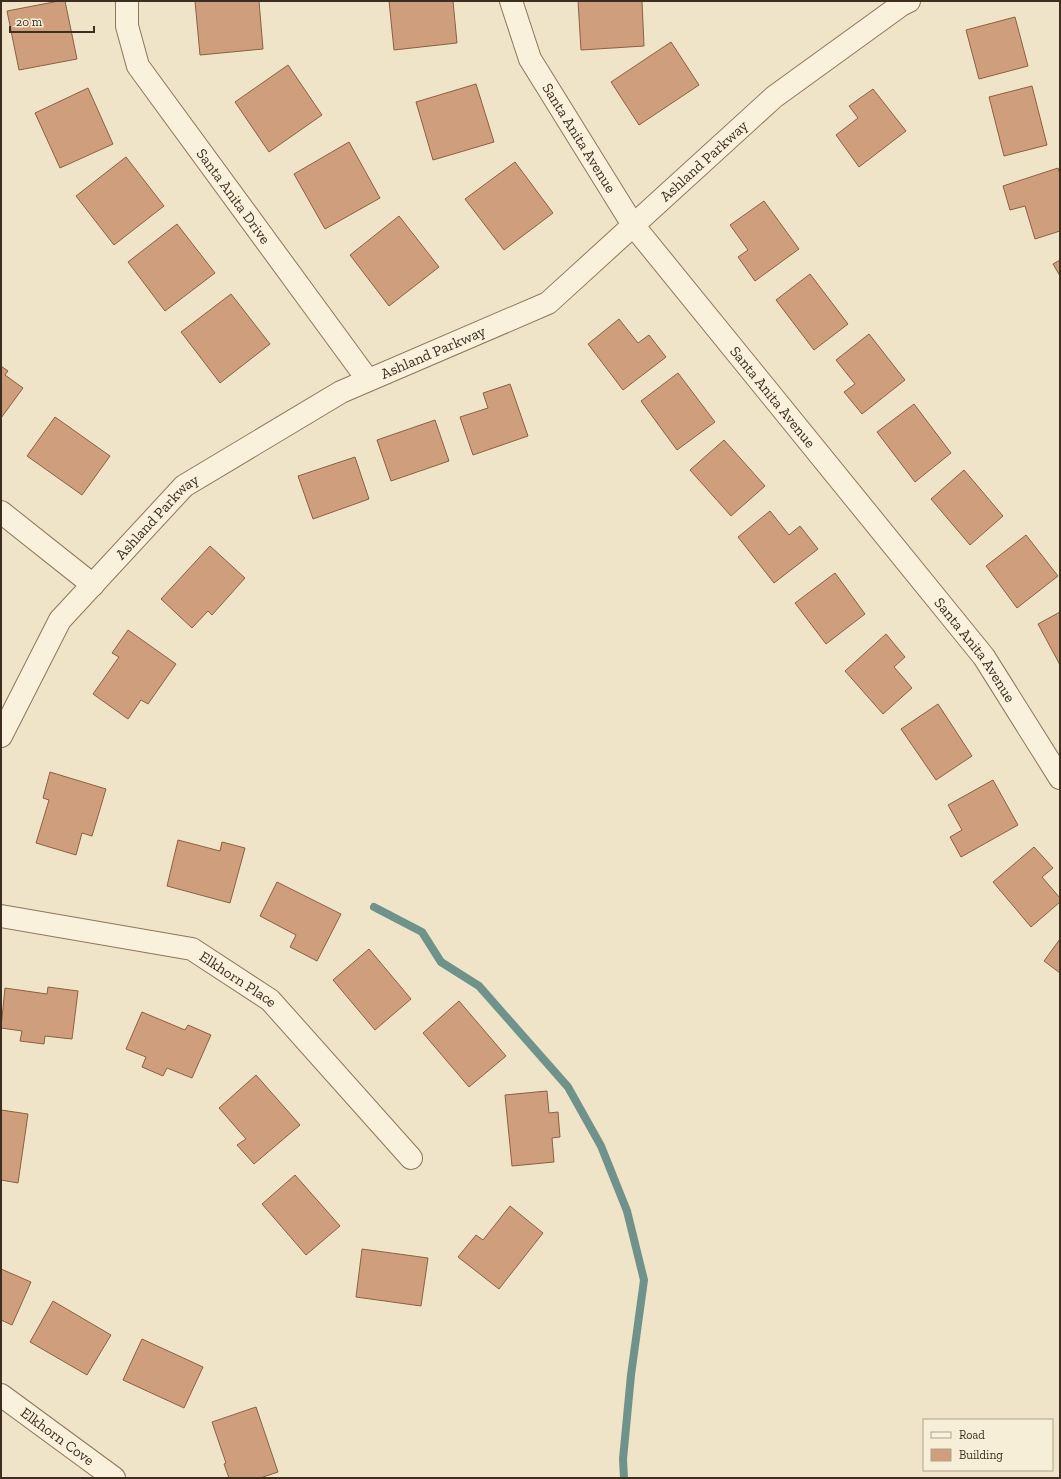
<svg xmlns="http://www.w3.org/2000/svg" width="1061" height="1479" font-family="'Zilla Slab',serif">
<rect width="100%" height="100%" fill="#f0e4c8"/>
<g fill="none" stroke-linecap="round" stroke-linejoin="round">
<path stroke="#6f938a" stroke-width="8" d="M 374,907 L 422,932 L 441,962 L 479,986 L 568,1087 L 601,1146 L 627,1211 L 644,1280 L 631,1375 L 623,1459 L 624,1478"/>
</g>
<g fill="#cf9f7d" stroke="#8d5f41">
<path d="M 59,1 L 65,1 L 77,59 L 19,70 L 7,11 Z"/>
<path d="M 195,1 L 259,1 L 263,49 L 200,55 Z"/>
<path d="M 389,1 L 453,1 L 457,43 L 394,50 Z"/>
<path d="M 578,1 L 642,1 L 644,46 L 581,50 Z"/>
<path d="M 1015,17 L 1028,66 L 979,79 L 966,30 Z"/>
<path d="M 671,42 L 699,85 L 639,125 L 611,82 Z"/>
<path d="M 288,65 L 322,115 L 269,152 L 235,102 Z"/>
<path d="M 476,84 L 494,142 L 433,160 L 416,102 Z"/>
<path d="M 1032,86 L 1047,145 L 1004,156 L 989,97 Z"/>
<path d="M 88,88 L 113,144 L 60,168 L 35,113 Z"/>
<path d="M 873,89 L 906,131 L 859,167 L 836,135 L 858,118 L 849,106 Z"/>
<path d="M 349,142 L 380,198 L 325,229 L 294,174 Z"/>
<path d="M 126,157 L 164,206 L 114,245 L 76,196 Z"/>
<path d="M 515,162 L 553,213 L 504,250 L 465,199 Z"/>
<path d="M 1058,168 L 1060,174 L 1060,231 L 1035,239 L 1025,206 L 1010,210 L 1003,186 Z"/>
<path d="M 764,201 L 799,249 L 755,281 L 738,257 L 748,250 L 730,225 Z"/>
<path d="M 399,216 L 439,267 L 389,306 L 350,255 Z"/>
<path d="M 177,224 L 215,273 L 165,311 L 128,262 Z"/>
<path d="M 1060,260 L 1060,276 L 1053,264 Z"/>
<path d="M 810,274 L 848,324 L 814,350 L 776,300 Z"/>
<path d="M 231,294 L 270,344 L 220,383 L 181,332 Z"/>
<path d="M 619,319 L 638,343 L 649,335 L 666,357 L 623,390 L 588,344 Z"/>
<path d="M 869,334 L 905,380 L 862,414 L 844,392 L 855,384 L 836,360 Z"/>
<path d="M 1,366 L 8,371 L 5,375 L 23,388 L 1,418 Z"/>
<path d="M 678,373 L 715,422 L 677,450 L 641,401 Z"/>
<path d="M 510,384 L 528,436 L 473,455 L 460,417 L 488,408 L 483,393 Z"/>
<path d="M 914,404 L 951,453 L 915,482 L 877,432 Z"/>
<path d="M 55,417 L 110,456 L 82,495 L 27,456 Z"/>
<path d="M 435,420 L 449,461 L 391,481 L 377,440 Z"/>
<path d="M 724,440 L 765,486 L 731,516 L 690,470 Z"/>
<path d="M 355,457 L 369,499 L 313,519 L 298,476 Z"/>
<path d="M 964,470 L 1003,516 L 970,545 L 931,499 Z"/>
<path d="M 770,511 L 789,535 L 800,526 L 818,549 L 774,583 L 738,537 Z"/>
<path d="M 1026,535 L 1058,576 L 1017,608 L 986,566 Z"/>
<path d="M 210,546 L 245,578 L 212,615 L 208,611 L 192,628 L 161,599 Z"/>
<path d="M 835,573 L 865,614 L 826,644 L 795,603 Z"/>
<path d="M 1060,612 L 1060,665 L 1038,624 Z"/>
<path d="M 128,630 L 176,664 L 148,704 L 141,700 L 128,719 L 93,694 L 119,657 L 112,653 Z"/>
<path d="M 886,634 L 905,657 L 894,667 L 912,688 L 883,714 L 845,671 Z"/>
<path d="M 938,704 L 972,756 L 936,780 L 901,729 Z"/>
<path d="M 50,772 L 106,789 L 92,836 L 82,833 L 76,855 L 36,843 L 49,800 L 43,798 Z"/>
<path d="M 993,780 L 1018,825 L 961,857 L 950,837 L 962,830 L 948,805 Z"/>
<path d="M 178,840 L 220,851 L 222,842 L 245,848 L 230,903 L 167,886 Z"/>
<path d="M 1034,847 L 1053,868 L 1042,877 L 1060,898 L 1060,902 L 1031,927 L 993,882 Z"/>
<path d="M 277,882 L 341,914 L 317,961 L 290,947 L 296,935 L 260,916 Z"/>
<path d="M 1060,939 L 1060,973 L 1044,961 Z"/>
<path d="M 369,949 L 411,999 L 375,1030 L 333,980 Z"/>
<path d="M 48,987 L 78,991 L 72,1039 L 45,1036 L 44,1044 L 20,1041 L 22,1031 L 1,1028 L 5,988 L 47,994 Z"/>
<path d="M 459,1001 L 506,1056 L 469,1087 L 423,1033 Z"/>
<path d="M 142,1012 L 185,1030 L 188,1025 L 211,1035 L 192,1078 L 167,1068 L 163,1076 L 142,1067 L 146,1057 L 126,1049 Z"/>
<path d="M 256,1075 L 300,1125 L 254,1164 L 237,1145 L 246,1139 L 219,1108 Z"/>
<path d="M 547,1091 L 549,1113 L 558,1112 L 560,1137 L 552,1138 L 554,1162 L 512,1166 L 505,1095 Z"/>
<path d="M 1,1110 L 28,1114 L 18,1183 L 1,1180 Z"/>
<path d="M 295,1175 L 340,1226 L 306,1255 L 262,1204 Z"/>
<path d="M 510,1206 L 543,1233 L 499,1289 L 458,1257 L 476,1235 L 483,1240 Z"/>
<path d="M 362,1249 L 428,1258 L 421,1306 L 356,1297 Z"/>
<path d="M 1,1269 L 31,1282 L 12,1325 L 1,1320 Z"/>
<path d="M 53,1301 L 111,1335 L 87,1375 L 30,1342 Z"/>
<path d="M 142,1339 L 203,1367 L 184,1408 L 123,1380 Z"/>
<path d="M 256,1407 L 278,1472 L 260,1478 L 229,1478 L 224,1464 L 226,1463 L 212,1422 Z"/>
</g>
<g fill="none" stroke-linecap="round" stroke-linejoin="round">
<g stroke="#8d765c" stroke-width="24">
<g id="street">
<path id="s1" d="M 127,1 L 127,26 L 138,66 L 368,380"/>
<path id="s2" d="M 511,1 L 530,59 L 633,225 L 984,657 L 1060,778"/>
<path d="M 1,512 L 93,585"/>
<path id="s3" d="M 1,736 L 60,620 L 184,486 L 341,392 L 548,303 L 774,97 L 901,5 L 909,1"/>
<path id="s4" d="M 1,916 L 192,949 L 270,1000 L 411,1158"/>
<path id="s5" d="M 1,1395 L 114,1478"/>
</g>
</g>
<use href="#street" stroke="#faf1dc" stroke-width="22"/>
</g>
<g text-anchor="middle" stroke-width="4" stroke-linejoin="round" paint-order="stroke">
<g font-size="15" fill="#3d2e20" stroke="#f7eed8">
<text dy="5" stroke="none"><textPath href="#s2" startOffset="154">Santa Anita Avenue</textPath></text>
<text dy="5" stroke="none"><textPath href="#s3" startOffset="932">Ashland Parkway</textPath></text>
<text dy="5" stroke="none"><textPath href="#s1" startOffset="228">Santa Anita Drive</textPath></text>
<text dy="5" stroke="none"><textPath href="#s3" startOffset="596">Ashland Parkway</textPath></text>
<text dy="5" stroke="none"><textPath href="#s2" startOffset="478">Santa Anita Avenue</textPath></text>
<text dy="5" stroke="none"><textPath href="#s3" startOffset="272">Ashland Parkway</textPath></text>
<text dy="5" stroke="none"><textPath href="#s2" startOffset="802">Santa Anita Avenue</textPath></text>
<text dy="5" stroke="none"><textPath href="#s4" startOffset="249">Elkhorn Place</textPath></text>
<text dy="5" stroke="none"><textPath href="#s5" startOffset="70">Elkhorn Cove</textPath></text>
</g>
</g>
<rect width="1061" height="1479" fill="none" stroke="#3d2e20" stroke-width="4"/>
<rect x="923" y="1419" width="130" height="52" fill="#f7eed8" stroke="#ada18e"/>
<rect x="931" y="1432" width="20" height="6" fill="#faf1dc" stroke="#ada18e"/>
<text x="959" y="1439" font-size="12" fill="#3d2e20">Road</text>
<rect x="931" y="1449" width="20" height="12" fill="#cf9f7d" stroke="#ada18e"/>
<text x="959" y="1459" font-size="12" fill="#3d2e20">Building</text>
<path d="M10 26v6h84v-6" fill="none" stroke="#3d2e20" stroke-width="2"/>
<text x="16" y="26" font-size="12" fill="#3d2e20" stroke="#f7eed8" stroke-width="3" paint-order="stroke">20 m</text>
</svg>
